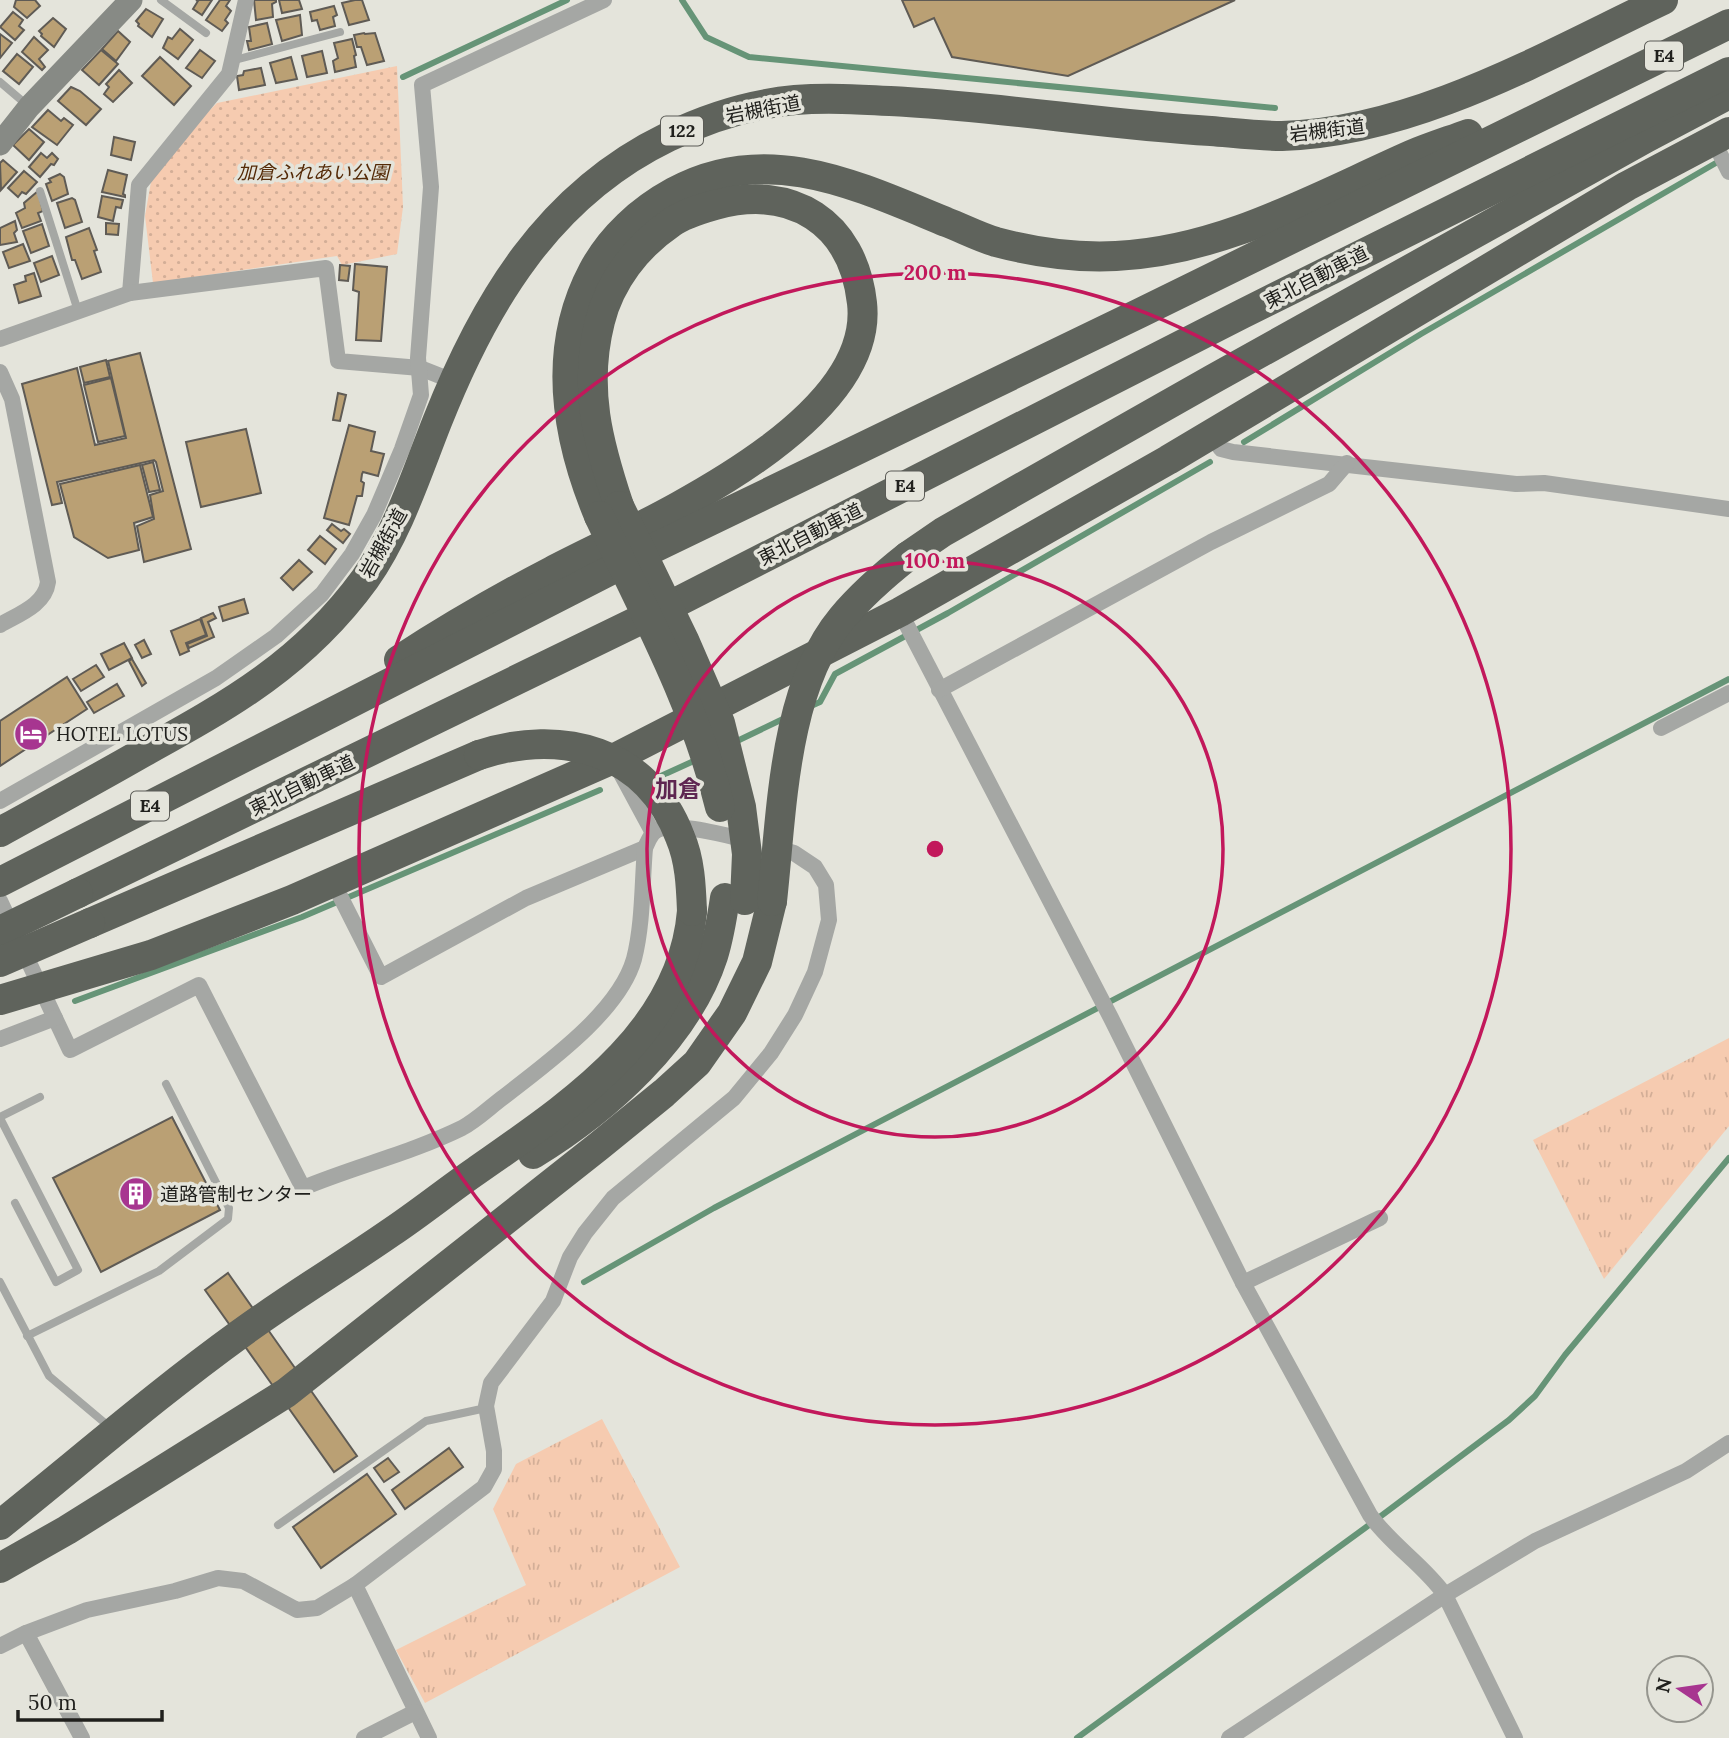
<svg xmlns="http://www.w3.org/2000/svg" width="1729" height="1738" font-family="Lora,'Noto Sans JP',serif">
<defs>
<pattern id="grass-tufts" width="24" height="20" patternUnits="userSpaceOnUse" patternTransform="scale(1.75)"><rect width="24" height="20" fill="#f6cbb0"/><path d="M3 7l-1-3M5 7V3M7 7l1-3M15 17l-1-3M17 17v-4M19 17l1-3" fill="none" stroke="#d3ae97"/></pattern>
<pattern id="park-dots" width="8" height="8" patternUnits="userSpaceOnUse" patternTransform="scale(1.75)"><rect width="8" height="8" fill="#f6cbb0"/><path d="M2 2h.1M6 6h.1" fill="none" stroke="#d3ae97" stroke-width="1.8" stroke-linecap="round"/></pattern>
</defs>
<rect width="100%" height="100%" fill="#e4e4db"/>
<g fill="url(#grass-tufts)">
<path d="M 1729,1038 L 1729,1126 L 1604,1279 L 1533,1140 Z"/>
<path d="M 602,1419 L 680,1567 L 425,1703 L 396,1650 L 526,1585 L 493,1509 L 516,1464 Z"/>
</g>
<path fill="url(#park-dots)" d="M 397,66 L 403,207 L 397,254 L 342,265 L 337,256 L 153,283 L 145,216 L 152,176 L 183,137 L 217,103 Z"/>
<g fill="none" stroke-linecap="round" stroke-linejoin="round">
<g stroke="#669477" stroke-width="6">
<path d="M 682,0 L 706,37 L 749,57 L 1275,108"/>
<path d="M 403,77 L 567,0"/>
<path d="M 1244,442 L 1421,334 L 1721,160"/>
<path d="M 811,706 L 820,702 L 835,674 L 948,613 L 1210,462"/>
<path d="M 735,742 L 785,718"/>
<path d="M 652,780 L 696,760"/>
<path d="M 75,1001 L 302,917 L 600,790"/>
<path d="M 584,1282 L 714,1208 L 1729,679"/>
<path d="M 1077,1738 L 1365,1528 L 1509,1420 L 1535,1396 L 1565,1355 L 1729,1158"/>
</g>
</g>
<g fill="#baa074" stroke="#5f5b55" stroke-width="2">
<path d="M 16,0 L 35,0 L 40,6 L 27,18 L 14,7 Z"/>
<path d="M 196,0 L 212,0 L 202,15 L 193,9 L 198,1 Z"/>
<path d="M 220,0 L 230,0 L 226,6 L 231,11 L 225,20 L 228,23 L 222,31 L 206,20 Z"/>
<path d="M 254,0 L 276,0 L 276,2 L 272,4 L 273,17 L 256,20 Z"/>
<path d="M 279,0 L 299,0 L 302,9 L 282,13 Z"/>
<path d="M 355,0 L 362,0 L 369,20 L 349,25 L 342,3 Z"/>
<path d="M 902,0 L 1235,0 L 1068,76 L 952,57 L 934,18 L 914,27 Z"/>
<path d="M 334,6 L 337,15 L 333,17 L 335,26 L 320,30 L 317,20 L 312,21 L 310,12 Z"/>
<path d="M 146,9 L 163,19 L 152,37 L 138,26 L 139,24 L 136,21 Z"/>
<path d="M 13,12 L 23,20 L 19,26 L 24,30 L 15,40 L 0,27 Z"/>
<path d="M 300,15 L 302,35 L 282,41 L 276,20 Z"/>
<path d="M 53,18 L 66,29 L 54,47 L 41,36 L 42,34 L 39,31 Z"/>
<path d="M 267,23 L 272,44 L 249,50 L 247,41 L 251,41 L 249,27 Z"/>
<path d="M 180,29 L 193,40 L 178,59 L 163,48 L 168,37 L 172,39 Z"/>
<path d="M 118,31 L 130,42 L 116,61 L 102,49 Z"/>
<path d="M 364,33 L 365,34 L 375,33 L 384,61 L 367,65 L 361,47 L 357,47 L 354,35 Z"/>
<path d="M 0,34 L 12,43 L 0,58 Z"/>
<path d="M 34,37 L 48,50 L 39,59 L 45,67 L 42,70 L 22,52 Z"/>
<path d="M 352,39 L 356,55 L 354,56 L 356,67 L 335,72 L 333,61 L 338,58 L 334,43 Z"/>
<path d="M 101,50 L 118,64 L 99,85 L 82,70 Z"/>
<path d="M 200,50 L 215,61 L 202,78 L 186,68 Z"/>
<path d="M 322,51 L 327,73 L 307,77 L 302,56 Z"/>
<path d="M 17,54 L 33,67 L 19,84 L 3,71 Z"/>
<path d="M 160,57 L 191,86 L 174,105 L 142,76 Z"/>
<path d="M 291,57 L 297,79 L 276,83 L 270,63 Z"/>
<path d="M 261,68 L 265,85 L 239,90 L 237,76 L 243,75 L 244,71 Z"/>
<path d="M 119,70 L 132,83 L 113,102 L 104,94 L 109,87 L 106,84 Z"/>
<path d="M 71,87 L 80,91 L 101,109 L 86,125 L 58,101 Z"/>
<path d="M 48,110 L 61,121 L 64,118 L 73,125 L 57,145 L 32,127 Z"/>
<path d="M 29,129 L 44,142 L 29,160 L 13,145 Z"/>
<path d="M 114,137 L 135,142 L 131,160 L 111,155 Z"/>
<path d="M 41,153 L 47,158 L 52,153 L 58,159 L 54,165 L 51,164 L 40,177 L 29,167 Z"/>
<path d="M 3,160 L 17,172 L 1,190 L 0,163 Z"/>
<path d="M 108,170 L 127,175 L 123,194 L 125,195 L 125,197 L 102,192 Z"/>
<path d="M 24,171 L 37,182 L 26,194 L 22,192 L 18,197 L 8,188 Z"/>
<path d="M 60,174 L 64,177 L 68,194 L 52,201 L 46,184 L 51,182 L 49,179 Z"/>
<path d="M 38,191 L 43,211 L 38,213 L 41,221 L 22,228 L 16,213 L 25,208 L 24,203 Z"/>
<path d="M 102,196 L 123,200 L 121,208 L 116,207 L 113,221 L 98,217 Z"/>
<path d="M 72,198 L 75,200 L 82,222 L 65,228 L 57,203 Z"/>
<path d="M 15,221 L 17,230 L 14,233 L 17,242 L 0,245 L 0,228 Z"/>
<path d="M 106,223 L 119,224 L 118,235 L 106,234 Z"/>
<path d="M 42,224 L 49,246 L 31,253 L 23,231 Z"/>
<path d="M 89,228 L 97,250 L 94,251 L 101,272 L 82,279 L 75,260 L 72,260 L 66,237 Z"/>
<path d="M 23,244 L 30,261 L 9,268 L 3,252 Z"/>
<path d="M 52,256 L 59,275 L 41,282 L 34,263 Z"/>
<path d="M 355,264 L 387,267 L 381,341 L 356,340 L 359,292 L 353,290 Z"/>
<path d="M 340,265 L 350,266 L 348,281 L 339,280 Z"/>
<path d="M 34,273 L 41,296 L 19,303 L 14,285 L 26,281 L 25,276 Z"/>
<path d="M 140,353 L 191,549 L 144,562 L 137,526 L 154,519 L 150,495 L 163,491 L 156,462 L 154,460 L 57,482 L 62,503 L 52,505 L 22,384 L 77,368 L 95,445 L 126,438 L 108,361 Z"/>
<path d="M 106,360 L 110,377 L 84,383 L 80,367 Z"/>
<path d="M 111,378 L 125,436 L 98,442 L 84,385 Z"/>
<path d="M 338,393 L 346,395 L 340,421 L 333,420 Z"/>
<path d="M 349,425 L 375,432 L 371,451 L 384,454 L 378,476 L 363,472 L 362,474 L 361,481 L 364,483 L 362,496 L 357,496 L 349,525 L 324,518 Z"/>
<path d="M 246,429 L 261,493 L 201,507 L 186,442 Z"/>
<path d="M 153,462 L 160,490 L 149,492 L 142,465 Z"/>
<path d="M 140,465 L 153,517 L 134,523 L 139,550 L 108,558 L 74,537 L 60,484 Z"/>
<path d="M 332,524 L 341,531 L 344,529 L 350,534 L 343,543 L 327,530 Z"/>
<path d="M 320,536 L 336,549 L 325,564 L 308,550 Z"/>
<path d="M 299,560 L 312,572 L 293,590 L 281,578 Z"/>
<path d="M 244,599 L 248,613 L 223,621 L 219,607 Z"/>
<path d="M 213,613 L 216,618 L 208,622 L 214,637 L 189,648 L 187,644 L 207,636 L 201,618 Z"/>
<path d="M 200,619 L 206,635 L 186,643 L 189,651 L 180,655 L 171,631 Z"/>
<path d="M 144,640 L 151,654 L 142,658 L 135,645 Z"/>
<path d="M 124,643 L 132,658 L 109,670 L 101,654 Z"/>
<path d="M 132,659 L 146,683 L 142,686 L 129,661 Z"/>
<path d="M 96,665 L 104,677 L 81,691 L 73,679 Z"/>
<path d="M 67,677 L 87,709 L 0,766 L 0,721 Z"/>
<path d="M 117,684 L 124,696 L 94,713 L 87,702 Z"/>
<path d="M 172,1117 L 220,1210 L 101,1272 L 53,1178 Z"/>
<path d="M 228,1273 L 357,1456 L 334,1472 L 205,1290 Z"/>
<path d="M 449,1448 L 463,1467 L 405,1509 L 392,1490 Z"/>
<path d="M 388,1458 L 399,1472 L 384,1482 L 374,1468 Z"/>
<path d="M 367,1474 L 396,1514 L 321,1568 L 293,1527 Z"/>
</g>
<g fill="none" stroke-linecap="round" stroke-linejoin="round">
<g stroke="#a5a7a4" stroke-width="8">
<path d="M 161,0 L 206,33"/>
<path d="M 231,61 L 340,32"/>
<path d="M 0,82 L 27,105"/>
<path d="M 40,191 L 78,311"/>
<path d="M 0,1117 L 40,1097"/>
<path d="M 0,1118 L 78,1270 L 56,1282 L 15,1203"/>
<path d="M 0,1282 L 49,1376 L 112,1429"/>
<path d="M 27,1336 L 159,1271 L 228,1219 L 229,1208 L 166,1084"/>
<path d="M 278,1525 L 426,1421 L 486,1408"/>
</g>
<g stroke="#a5a7a4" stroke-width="16">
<path d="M 1713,140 L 1729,172"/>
<path d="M 130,293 L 139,185 L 229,74 L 246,0"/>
<path d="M 0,339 L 130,293 L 326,268 L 338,361 L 420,368 L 453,381"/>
<path d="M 0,372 L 12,399 L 48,582 C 45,605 19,614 0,625"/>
<path d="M 1210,433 L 1221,449 L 1233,452 L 1516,484 L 1544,483 L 1729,509"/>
<path d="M 900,612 L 1111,1018 L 1243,1283 L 1370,1515 C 1391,1545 1424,1565 1445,1595 L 1515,1738"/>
<path d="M 939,690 L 1211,542 L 1329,484 L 1347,463"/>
<path d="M 1661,728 L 1729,693"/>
<path d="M 619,770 L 653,833"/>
<path d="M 0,801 L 216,678 L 276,636 L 322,594 L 352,554 L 374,515 L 402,449 L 421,395 L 418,358 L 431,187 L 422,85 L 604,0"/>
<path d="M 333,882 L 381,977 L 526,898 L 645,848"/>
<path d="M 0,901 L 70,1050 L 199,985 L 303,1188 C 356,1166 411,1153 462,1128 C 477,1120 491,1106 505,1096 C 547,1063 619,1012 634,959 C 643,924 642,884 645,848 C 647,843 650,837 653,833 C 668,818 731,837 751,841"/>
<path d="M 0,1039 L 55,1018"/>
<path d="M 1243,1283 L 1380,1218"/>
<path d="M 355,1585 L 429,1738"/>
<path d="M 26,1633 L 82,1738"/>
<path d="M 0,1646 L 26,1633 L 87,1610 L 175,1591 L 218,1578 L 243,1581 L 297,1610 L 317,1608 L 355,1585 L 484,1487 L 494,1469 L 494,1451 L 486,1406 L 491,1383 L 553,1301 L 570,1257 L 585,1233 L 613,1198 L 734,1098 L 771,1053 L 795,1015 L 815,972 L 829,920 L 826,885 L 815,867 L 794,853 L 773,847"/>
<path d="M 364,1738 L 415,1712"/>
<path d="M 1229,1738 L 1445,1595 L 1535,1541 L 1686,1471 L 1729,1443"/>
</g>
<path stroke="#878a85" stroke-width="23" d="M 0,144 L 29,107 L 131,0"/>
<g stroke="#5f635c" stroke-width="30">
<path d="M 599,516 C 566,437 551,350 593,271 C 611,237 641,210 674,192 C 767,141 858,186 946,222 C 962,228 979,237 996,242 C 1034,252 1077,258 1116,256 C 1222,251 1316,197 1411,155 C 1430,147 1449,141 1468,134"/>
<path d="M 908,556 L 943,532 L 1213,379 L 1646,138 L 1729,94"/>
<path d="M 399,660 C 450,627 498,599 552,571 C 642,524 876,426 862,303 C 853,222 792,184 715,205 C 701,209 683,214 671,223 C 637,246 610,281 600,321 C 583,388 598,443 619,506"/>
<path d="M 0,832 C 47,806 95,780 142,753 C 231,704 304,663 365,579 C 398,532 416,475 437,422 C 484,303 548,195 668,137 C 707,118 752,104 795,100 C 832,97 869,100 907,102 C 1009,108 1109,125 1211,131 C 1235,133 1259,136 1282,136 C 1415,132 1545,56 1663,0"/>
<path d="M 0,882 L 654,548 L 1140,313 L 1729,24"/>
<path d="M 78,893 L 683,599 L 1242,314 L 1729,72"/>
<path d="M 90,923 L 479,755"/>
<path d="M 0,1000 L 151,955 L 292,900 L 613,759 L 900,612 L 1168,460 L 1627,186 L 1729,132"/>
<path d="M 533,1154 C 605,1110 686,1039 713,956 C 719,937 722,918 725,898"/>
<path d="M 0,1525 C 80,1461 157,1394 240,1334 C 289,1298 341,1267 390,1233 C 420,1213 447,1191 476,1171 C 567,1107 682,1034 692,911"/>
<path d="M 0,1568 L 67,1530 L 286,1393 L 599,1146 L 664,1093 L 697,1063 L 732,1013 L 757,962 L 772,901"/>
</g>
<g stroke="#5f635c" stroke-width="30">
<path d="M 619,506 L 684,640 L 720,723 L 741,807 L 747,854 L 745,900"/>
<path d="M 599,516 C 644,611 695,704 720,807"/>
<path d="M 479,755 C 562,728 647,750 680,837 C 690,860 691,886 692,911"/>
<path d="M 772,901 C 782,812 783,689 842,618 C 862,594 884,575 908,556"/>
<path d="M 0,931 L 78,893"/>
<path d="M 0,962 L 90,923"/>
</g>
</g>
<g fill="none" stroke="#c2185b" stroke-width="3.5">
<circle cx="935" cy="849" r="288"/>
<circle cx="935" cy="849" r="576"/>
</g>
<defs>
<g id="hotel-disc" transform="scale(1.75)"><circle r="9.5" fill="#a73590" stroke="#e4e4db"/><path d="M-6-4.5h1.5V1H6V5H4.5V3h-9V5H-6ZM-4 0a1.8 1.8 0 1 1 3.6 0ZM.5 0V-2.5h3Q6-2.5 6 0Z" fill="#fff"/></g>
<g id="building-disc" transform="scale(1.75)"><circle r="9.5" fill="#a73590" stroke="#e4e4db"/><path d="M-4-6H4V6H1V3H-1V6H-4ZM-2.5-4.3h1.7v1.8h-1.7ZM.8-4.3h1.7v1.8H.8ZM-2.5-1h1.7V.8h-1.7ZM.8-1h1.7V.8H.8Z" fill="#fff"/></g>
</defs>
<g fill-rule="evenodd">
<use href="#hotel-disc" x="31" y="734"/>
<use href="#building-disc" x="136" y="1194"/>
</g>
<g text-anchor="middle" stroke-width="7" stroke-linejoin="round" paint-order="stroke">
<g fill="#e4e4db" stroke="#5b5b56" stroke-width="2">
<rect x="1645" y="41.5" width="38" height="29" rx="5"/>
<rect x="661" y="116.5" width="42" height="29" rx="5"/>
<rect x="886" y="471.5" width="38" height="29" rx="5"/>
<rect x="131" y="791.5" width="38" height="29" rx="5"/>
</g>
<g font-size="18" font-weight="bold" fill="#20201d">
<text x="1664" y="62">E4</text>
<text x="682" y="137">122</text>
<text x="905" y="492">E4</text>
<text x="150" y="812">E4</text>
</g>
<g font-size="19" fill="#20201d" stroke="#e4e4db">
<text transform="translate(763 109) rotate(-11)" y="7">岩槻街道</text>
<text transform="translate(1327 130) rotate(-7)" y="7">岩槻街道</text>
<text transform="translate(1316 277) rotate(-27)" y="7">東北自動車道</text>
<text transform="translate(810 534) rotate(-27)" y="7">東北自動車道</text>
<text transform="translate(383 543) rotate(-61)" y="7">岩槻街道</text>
<text transform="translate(302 785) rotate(-26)" y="7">東北自動車道</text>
</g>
<g font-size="19" font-style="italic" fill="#542a07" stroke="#e4e4db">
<text x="313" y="179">加倉ふれあい公園</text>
</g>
<g font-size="19" fill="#20201d" stroke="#e4e4db" text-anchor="start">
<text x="56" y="741">HOTEL LOTUS</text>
<text x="160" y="1201">道路管制センター</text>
</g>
<g font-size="23" font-weight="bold" fill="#5e2651" stroke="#e4e4db">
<text x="678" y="797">加倉</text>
</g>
</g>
<circle cx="935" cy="849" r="10" fill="#c2185b" stroke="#e4e4db" stroke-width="3.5"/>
<g font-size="21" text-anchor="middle" font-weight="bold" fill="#c2185b" stroke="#e4e4db" stroke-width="7" stroke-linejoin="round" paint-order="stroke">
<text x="935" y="280">200 m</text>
<text x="935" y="568">100 m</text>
</g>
<g transform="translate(1680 1689) rotate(283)"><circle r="33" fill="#e4e4db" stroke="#96968f" stroke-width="2"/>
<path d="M0-5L12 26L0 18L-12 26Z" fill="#a73590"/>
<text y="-10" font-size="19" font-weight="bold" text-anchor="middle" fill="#20201d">N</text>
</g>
<path d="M18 1710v10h144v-10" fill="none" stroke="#20201d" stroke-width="3.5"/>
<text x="28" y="1710" font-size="21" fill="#20201d" stroke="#e4e4db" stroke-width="5" paint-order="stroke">50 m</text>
</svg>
